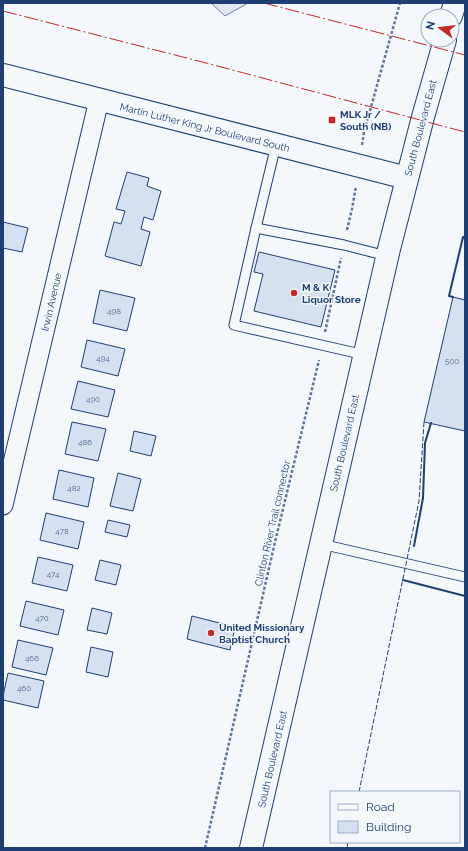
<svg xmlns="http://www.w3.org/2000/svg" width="468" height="851" font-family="Raleway,sans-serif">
<rect width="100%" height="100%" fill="#f4f7fb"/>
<path fill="#e3e8f0" stroke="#687fa3" d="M 211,3 L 248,3 L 225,16 Z"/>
<g fill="#d5e0f0" stroke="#1d3f73">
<path d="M 127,172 L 149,178 L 147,186 L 161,191 L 153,220 L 144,217 L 141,229 L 150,232 L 141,266 L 105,256 L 114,222 L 121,224 L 125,211 L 116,209 Z"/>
<path d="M 3,222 L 28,228 L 22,252 L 3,248 Z"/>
<path d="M 259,252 L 335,270 L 321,327 L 254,311 L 263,274 L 254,272 Z"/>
<path d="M 100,290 L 135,298 L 127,331 L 93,323 Z"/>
<path d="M 453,297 L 465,300 L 465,431 L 424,422 Z"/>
<path d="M 87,340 L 125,349 L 118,376 L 81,367 Z"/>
<path d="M 78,381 L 115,390 L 108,417 L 71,409 Z"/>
<path d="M 72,422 L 106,429 L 98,461 L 65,454 Z"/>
<path d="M 134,431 L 156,436 L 151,456 L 130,451 Z"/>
<path d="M 59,470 L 94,478 L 88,507 L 53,499 Z"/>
<path d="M 118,473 L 141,479 L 133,511 L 110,506 Z"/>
<path d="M 46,513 L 84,522 L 78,549 L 40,540 Z"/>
<path d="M 108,520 L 130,525 L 127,537 L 105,532 Z"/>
<path d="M 38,557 L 73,565 L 67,591 L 32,583 Z"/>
<path d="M 100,560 L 121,565 L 116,585 L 95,580 Z"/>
<path d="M 26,601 L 64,610 L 58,635 L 20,626 Z"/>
<path d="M 92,608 L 112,613 L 107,634 L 87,630 Z"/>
<path d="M 192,616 L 235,627 L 230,650 L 187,639 Z"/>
<path d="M 18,640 L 53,648 L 46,675 L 12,667 Z"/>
<path d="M 91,647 L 113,652 L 108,677 L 86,672 Z"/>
<path d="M 8,673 L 44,681 L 38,708 L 3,700 L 3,696 Z"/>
</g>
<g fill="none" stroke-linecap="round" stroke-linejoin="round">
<g stroke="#1d3f73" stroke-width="11">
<g id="lane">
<path d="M 276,145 L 256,228 L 234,325 L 365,355"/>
<path d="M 256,228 L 344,245 L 387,256"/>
<path d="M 321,544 L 465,577"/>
</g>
</g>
<g stroke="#1d3f73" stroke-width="21">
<path id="street" d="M 3,505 L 99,100"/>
</g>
<g stroke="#1d3f73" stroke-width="24">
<g id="secondary">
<path d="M 451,16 L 455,3"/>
<path d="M 3,75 L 407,178"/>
<path d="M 251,848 L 389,249 L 423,117 L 445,40"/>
</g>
</g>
<g stroke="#5e769c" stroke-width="2.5" stroke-dasharray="3 2" stroke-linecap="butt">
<path d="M 362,145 L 364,132 L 400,3"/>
<path d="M 347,230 L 352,209 L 356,186"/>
<path d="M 325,332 L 341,258"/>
<path d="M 205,848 L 275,542 L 319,360"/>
</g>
<use href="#lane" stroke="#f4f7fb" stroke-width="9"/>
<use href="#street" stroke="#f4f7fb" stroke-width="19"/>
<use href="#secondary" stroke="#f4f7fb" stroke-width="22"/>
<g stroke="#1d3f73" stroke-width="1" stroke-dasharray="5 2" stroke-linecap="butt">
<path d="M 359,792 L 419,501 L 424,422"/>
<path d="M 347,848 L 348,842"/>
</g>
<g stroke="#1d3f73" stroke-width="2">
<path d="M 453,297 L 449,296 L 463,237 L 465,238"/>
<path d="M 414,546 L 423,498 L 425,443 L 431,423"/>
<path d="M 403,580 L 465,596"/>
</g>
<g stroke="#c62828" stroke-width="1" stroke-dasharray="14 3 2 3" stroke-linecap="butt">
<path d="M 264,3 L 465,55"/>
<path d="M 3,11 L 210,64 L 465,132"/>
</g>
</g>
<g fill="#c62828" stroke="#f4f7fb" stroke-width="1.5">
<rect x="328" y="116" width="8" height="8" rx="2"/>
<circle cx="294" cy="293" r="4"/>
<circle cx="211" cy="633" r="4"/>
</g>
<g text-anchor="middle" stroke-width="3" stroke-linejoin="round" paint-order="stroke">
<g font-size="8" fill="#4b6792">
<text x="114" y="314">498</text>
<text x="103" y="361">494</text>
<text x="452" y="364">500</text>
<text x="93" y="402">490</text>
<text x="85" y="445">486</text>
<text x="74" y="491">482</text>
<text x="62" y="534">478</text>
<text x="53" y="577">474</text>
<text x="42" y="621">470</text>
<text x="32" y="661">466</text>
<text x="24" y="691">460</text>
</g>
<g font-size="10" font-weight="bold" fill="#1d3f73" stroke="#f4f7fb" text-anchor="start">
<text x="340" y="118">MLK Jr /<tspan x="340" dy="12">South (NB)</tspan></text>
<text x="302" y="291">M &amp; K<tspan x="302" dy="12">Liquor Store</tspan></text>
<text x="219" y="631">United Missionary<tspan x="219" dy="12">Baptist Church</tspan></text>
</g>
<g font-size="10" fill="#1d3f73" stroke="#f4f7fb">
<text transform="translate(205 127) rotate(14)" y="4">Martin Luther King Jr Boulevard South</text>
<text transform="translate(420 128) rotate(-75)" y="4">South Boulevard East</text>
<text transform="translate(51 302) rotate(-77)" y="4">Irwin Avenue</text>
<text transform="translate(344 443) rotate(-77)" y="4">South Boulevard East</text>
<text transform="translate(272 523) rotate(-77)" y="4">Clinton River Trail connector</text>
<text transform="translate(272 759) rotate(-77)" y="4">South Boulevard East</text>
</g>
</g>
<rect width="468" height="851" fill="none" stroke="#1d3f73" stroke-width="8"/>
<rect x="330" y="791" width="130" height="52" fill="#f4f7fb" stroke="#9eadc5"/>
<rect x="338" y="804" width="20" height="6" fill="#f4f7fb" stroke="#9eadc5"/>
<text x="366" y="811" font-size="12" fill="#1d3f73">Road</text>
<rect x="338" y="821" width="20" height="12" fill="#d5e0f0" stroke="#9eadc5"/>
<text x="366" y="831" font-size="12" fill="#1d3f73">Building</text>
<g transform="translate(440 28) rotate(285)"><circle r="19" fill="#f4f7fb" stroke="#9eadc5"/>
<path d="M0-3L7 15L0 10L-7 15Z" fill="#c62828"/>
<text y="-6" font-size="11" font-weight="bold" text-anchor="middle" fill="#1d3f73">N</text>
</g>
</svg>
